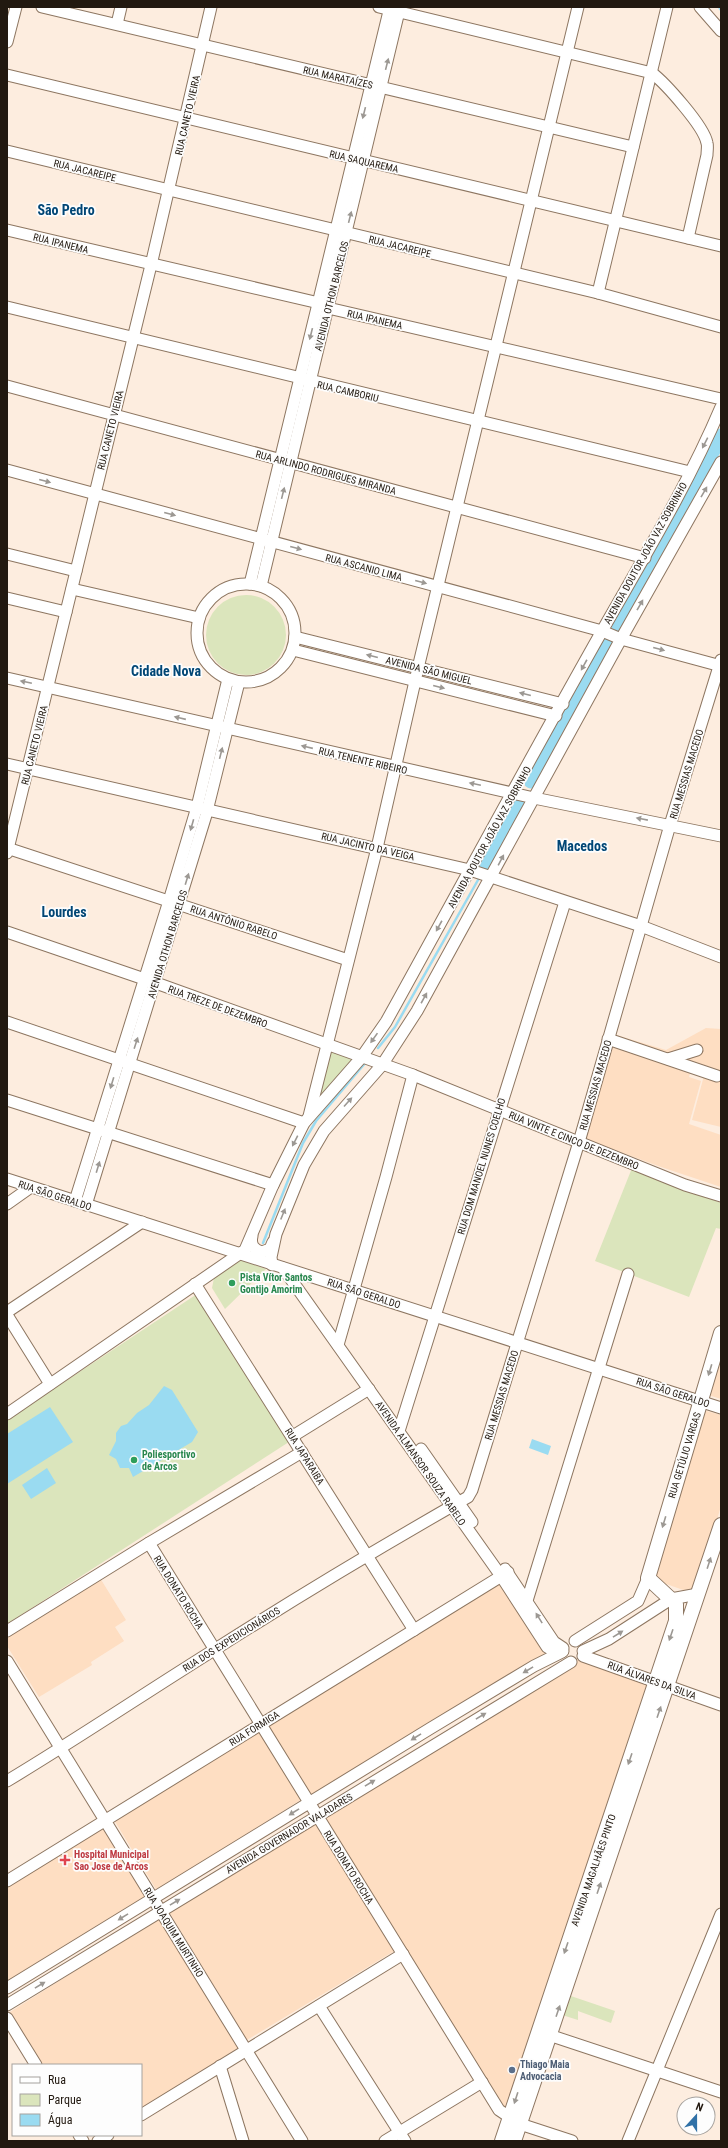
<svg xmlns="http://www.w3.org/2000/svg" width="728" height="2148" font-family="'Roboto Condensed',sans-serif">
<rect width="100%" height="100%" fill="#fdeddf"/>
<g fill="#fedec2">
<path d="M 706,1028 L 721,1029 L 721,1127 L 692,1120 L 705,1072 L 608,1039 L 613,1034 L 666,1050 Z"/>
<path d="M 613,1043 L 691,1070 L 689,1077 L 701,1081 L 689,1124 L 721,1135 L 721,1187 L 661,1167 L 582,1138 Z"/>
<path d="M 721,1343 L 721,1399 L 705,1394 Z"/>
<path d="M 703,1410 L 721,1415 L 721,1506 L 705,1560 L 692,1589 L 689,1592 L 652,1579 Z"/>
<path d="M 100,1578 L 126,1620 L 115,1627 L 124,1641 L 91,1662 L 92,1665 L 39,1697 L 7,1646 L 7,1635 Z"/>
<path d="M 502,1580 L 547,1652 L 311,1797 L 266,1724 Z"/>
<path d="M 581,1658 L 651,1682 L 508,2109 L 504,2108 L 324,1817 Z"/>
<path d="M 261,1729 L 302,1799 L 157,1891 L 114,1820 Z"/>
<path d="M 316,1820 L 396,1950 L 247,2040 L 168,1910 Z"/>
<path d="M 102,1826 L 147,1896 L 7,1985 L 7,1885 Z"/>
<path d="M 159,1918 L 240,2047 L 141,2109 L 141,2065 L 43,2065 L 10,2012 Z"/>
</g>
<g fill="#dbe5bc">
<circle cx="246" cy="635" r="40"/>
<path d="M 326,1045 L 361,1058 L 309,1118 Z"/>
<path d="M 632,1168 L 721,1203 L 721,1229 L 716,1228 L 689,1297 L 595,1261 Z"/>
<path d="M 241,1260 L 266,1269 L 225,1309 L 212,1288 L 214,1278 Z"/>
<path d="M 197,1294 L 292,1440 L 7,1624 L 7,1420 Z"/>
<path d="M 565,1994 L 615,2011 L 611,2023 L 578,2011 L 578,2020 L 559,2014 Z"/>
</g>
<g fill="#9adbf1">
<path d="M 164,1386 L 172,1390 L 198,1432 L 192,1442 L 133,1477 L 129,1468 L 120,1468 L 116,1459 L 109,1455 L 116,1441 L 116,1433 L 121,1426 L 127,1424 L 137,1413 L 149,1405 Z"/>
<path d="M 50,1407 L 73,1442 L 7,1484 L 7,1434 Z"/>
<path d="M 532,1439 L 551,1446 L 548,1455 L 529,1448 Z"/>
<path d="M 47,1468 L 56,1483 L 31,1499 L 22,1485 Z"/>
</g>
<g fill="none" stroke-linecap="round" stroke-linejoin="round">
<g stroke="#9adbf1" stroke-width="2.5">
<path d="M 719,7 L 721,10"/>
<path d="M 378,1048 L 395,1027 L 478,880"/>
<path d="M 263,1243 L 303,1143 L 316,1121 L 366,1062"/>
</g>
<g stroke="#9adbf1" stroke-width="15">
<path d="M 618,624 L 721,436"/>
<path d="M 531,781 L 607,643"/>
<path d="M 486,866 L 521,801"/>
</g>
<g stroke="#8d7661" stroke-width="13">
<g id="minor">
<path d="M 42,7 L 633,147"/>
<path d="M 379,7 L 652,73 C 665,83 704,126 707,143 C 708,146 707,151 707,155 L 688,238"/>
<path d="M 700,7 L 721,31"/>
<path d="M 117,24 L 121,7"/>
<path d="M 7,42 L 16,7"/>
<path d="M 7,75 L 721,246"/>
<path d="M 7,151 L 598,293 L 721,327"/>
<path d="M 7,230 L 319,303 L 328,308 L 721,399"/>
<path d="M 598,293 L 667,7"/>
<path d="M 7,307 L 690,472"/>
<path d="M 7,386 L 645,558"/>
<path d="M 7,470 L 602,631 L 621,639 L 721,666"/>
<path d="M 7,554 L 76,571"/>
<circle cx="246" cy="633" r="49"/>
<path d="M 250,584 L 390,7"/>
<path d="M 261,586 L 400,7"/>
<path d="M 72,589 L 199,618"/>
<path d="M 7,598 L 66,612"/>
<path d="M 295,637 L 563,704"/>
<path d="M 293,650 L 556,716"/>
<path d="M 7,678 L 534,798 L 721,836"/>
<path d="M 7,764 L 470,870 L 641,926 L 721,957"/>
<path d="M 7,848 L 348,960"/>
<path d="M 7,853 L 151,265 L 211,7"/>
<path d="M 7,932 L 156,983 L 413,1075 L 685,1185 L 721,1196"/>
<path d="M 7,1022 L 304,1123"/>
<path d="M 608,1039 L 717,1076"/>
<path d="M 668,1059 L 697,1050"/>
<path d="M 7,1100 L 273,1185"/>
<path d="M 309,1116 L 377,848 L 418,668 L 578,7"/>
<path d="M 7,1179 L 721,1408"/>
<path d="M 75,1201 L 169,901 L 197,807 L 228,679"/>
<path d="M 7,1204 L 31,1187"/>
<path d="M 86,1205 L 206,815 L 239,682"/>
<path d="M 252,1236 C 250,1245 254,1250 262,1252 L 270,1249 L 273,1242"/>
<path d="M 272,1265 L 271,1257 L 276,1234 L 304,1165 L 324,1131 L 382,1065 L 417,1011 L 621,639 L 721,462"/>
<path d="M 283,1268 L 501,1576 L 547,1647 L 552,1650 L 563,1651"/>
<path d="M 195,1284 L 414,1630"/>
<path d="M 7,1312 L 142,1222"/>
<path d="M 7,1315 L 50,1384"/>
<path d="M 338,1345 L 386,1177 L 413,1075"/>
<path d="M 7,1414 L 245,1250 L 273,1185 L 304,1123 L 361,1058 L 386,1022 C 458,892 529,760 602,631 C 644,557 688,485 721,407"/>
<path d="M 399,1431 L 565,902"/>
<path d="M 293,1436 L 369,1389"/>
<path d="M 421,1449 L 472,1522"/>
<path d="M 149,1543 L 499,2110 L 520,2124 L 572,2141"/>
<path d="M 505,1569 L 554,1642 L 563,1648"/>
<path d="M 526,1604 L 628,1274"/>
<path d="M 7,1631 L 149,1543 L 302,1452"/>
<path d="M 575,1641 L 638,1601 L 648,1578"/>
<path d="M 583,1651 L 609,1639 L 671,1599 L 698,1594"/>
<path d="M 583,1656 L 721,1705"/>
<path d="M 7,1661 L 302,2141"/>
<path d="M 7,1781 C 77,1739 145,1693 214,1650 C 297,1597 382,1546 468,1497 L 472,1490 L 579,1142 L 670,825 L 721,660"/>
<path d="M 7,1881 L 508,1572"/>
<path d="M 7,1988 L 431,1728 L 534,1666 L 562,1652"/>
<path d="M 7,2005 L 571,1662"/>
<path d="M 319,2006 L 405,2141"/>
<path d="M 7,2018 L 36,2065"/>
<path d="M 543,2033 L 721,2092"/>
<path d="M 220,2066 L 243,2141"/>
<path d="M 141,2115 L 403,1954"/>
<path d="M 79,2135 L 83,2141"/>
<path d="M 98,2141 L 108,2135"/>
<path d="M 385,2141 L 482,2082"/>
<path d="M 628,2141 L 721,1914"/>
</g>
</g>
<g stroke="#8d7661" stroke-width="16">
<g id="major">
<path d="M 502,2141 L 676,1621 L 676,1604 L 648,1578 L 721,1333"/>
<path d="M 514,2141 L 721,1525"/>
</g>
</g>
<use href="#minor" stroke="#fff" stroke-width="11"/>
<use href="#major" stroke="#fff" stroke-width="14"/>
</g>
<defs><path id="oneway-solid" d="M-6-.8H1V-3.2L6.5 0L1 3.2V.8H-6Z"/></defs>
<g fill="#9c9893">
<use href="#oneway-solid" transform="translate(387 64) rotate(-76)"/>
<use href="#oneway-solid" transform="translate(364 113) rotate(104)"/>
<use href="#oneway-solid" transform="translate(350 217) rotate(-76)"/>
<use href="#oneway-solid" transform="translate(311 334) rotate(104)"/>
<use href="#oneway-solid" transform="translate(705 443) rotate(117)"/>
<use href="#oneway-solid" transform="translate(45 481) rotate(15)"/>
<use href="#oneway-solid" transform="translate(704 492) rotate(-60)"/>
<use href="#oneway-solid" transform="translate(283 493) rotate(-76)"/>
<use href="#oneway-solid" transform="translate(170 514) rotate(15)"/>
<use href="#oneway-solid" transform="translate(296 548) rotate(15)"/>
<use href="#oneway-solid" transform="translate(421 582) rotate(15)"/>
<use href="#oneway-solid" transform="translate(640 605) rotate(-60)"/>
<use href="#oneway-solid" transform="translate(659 649) rotate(15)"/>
<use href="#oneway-solid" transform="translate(372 656) rotate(-166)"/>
<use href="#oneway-solid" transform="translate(584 665) rotate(119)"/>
<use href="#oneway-solid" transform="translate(26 682) rotate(-168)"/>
<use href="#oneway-solid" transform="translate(439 687) rotate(14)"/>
<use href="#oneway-solid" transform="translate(525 694) rotate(-166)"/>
<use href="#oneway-solid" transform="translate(180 718) rotate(-167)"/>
<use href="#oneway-solid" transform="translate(307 747) rotate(-167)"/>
<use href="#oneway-solid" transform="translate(221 753) rotate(-76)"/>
<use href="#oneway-solid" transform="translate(475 784) rotate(-168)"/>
<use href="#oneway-solid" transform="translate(642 819) rotate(-169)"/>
<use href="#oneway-solid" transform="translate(192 825) rotate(106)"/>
<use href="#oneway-solid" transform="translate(501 860) rotate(-62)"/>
<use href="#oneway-solid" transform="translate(187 879) rotate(-73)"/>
<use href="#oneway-solid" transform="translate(439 926) rotate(119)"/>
<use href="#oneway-solid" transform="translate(424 998) rotate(-61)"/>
<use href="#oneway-solid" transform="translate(374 1038) rotate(125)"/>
<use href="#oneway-solid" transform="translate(136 1043) rotate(-72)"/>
<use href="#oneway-solid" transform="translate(112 1083) rotate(107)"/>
<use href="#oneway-solid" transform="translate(348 1102) rotate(-48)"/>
<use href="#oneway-solid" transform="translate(295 1141) rotate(117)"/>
<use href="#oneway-solid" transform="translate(98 1167) rotate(-73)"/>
<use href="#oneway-solid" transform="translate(283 1214) rotate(-68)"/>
<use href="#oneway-solid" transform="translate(710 1370) rotate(107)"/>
<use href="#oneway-solid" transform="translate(664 1522) rotate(107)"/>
<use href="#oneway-solid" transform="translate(709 1563) rotate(-72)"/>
<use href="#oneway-solid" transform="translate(539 1618) rotate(-122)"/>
<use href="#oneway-solid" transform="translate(618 1634) rotate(-32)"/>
<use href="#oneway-solid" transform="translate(671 1635) rotate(109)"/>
<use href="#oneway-solid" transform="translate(528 1670) rotate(149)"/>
<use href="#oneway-solid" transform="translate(659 1712) rotate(-71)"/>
<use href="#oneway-solid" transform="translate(481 1716) rotate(-31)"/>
<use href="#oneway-solid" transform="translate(416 1737) rotate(148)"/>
<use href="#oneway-solid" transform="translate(630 1759) rotate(109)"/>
<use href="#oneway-solid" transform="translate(370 1783) rotate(-31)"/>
<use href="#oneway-solid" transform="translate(294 1812) rotate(148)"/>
<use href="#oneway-solid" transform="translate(599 1888) rotate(-71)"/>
<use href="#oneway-solid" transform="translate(175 1902) rotate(-31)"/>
<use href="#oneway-solid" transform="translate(123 1917) rotate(148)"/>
<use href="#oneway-solid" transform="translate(566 1948) rotate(109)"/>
<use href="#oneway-solid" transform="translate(40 1985) rotate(-31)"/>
<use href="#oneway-solid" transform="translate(558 2011) rotate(-71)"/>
<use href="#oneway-solid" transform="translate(516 2098) rotate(108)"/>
</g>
<g fill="#2e9e5b" stroke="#fdfdfd" stroke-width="1.5">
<circle cx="232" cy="1283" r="4"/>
<circle cx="134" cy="1460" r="4"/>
</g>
<path fill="#e0444e" stroke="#fdfdfd" stroke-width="1.5" d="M63 1854h4v4h4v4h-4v4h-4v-4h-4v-4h4z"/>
<circle fill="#5c6f8a" stroke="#fdfdfd" stroke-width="1.5" cx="512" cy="2070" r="4"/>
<g text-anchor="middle" stroke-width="3.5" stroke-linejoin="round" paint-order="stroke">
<g font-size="10" fill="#221910" stroke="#fdfdfd">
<text transform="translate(338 77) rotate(13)" y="4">RUA MARATAÍZES</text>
<text transform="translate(187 115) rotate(-77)" y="4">RUA CANETO VIEIRA</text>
<text transform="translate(364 161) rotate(13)" y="4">RUA SAQUAREMA</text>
<text transform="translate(85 170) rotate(14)" y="4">RUA JACAREIPE</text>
<text transform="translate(61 243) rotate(14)" y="4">RUA IPANEMA</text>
<text transform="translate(400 246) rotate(14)" y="4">RUA JACAREIPE</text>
<text transform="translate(331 296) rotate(-76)" y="4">AVENIDA OTHON BARCELOS</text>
<text transform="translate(375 319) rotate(13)" y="4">RUA IPANEMA</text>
<text transform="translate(348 391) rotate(13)" y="4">RUA CAMBORIU</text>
<text transform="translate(110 430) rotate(-76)" y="4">RUA CANETO VIEIRA</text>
<text transform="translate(326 472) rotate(15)" y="4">RUA ARLINDO RODRIGUES MIRANDA</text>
<text transform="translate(645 553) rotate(-61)" y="4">AVENIDA DOUTOR JOÃO VAZ SOBRINHO</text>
<text transform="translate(364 567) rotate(15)" y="4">RUA ASCANIO LIMA</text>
<text transform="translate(429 670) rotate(14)" y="4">AVENIDA SÃO MIGUEL</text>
<text transform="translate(34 745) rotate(-76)" y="4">RUA CANETO VIEIRA</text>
<text transform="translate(363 760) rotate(13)" y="4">RUA TENENTE RIBEIRO</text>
<text transform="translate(686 774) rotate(-73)" y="4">RUA MESSIAS MACEDO</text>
<text transform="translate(489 837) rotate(-61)" y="4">AVENIDA DOUTOR JOÃO VAZ SOBRINHO</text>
<text transform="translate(368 846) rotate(13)" y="4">RUA JACINTO DA VEIGA</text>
<text transform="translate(234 922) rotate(18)" y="4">RUA ANTÔNIO RABELO</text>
<text transform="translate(167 944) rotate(-73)" y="4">AVENIDA OTHON BARCELOS</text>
<text transform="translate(218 1006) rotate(20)" y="4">RUA TREZE DE DEZEMBRO</text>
<text transform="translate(595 1085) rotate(-74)" y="4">RUA MESSIAS MACEDO</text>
<text transform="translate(574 1140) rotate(22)" y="4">RUA VINTE E CINCO DE DEZEMBRO</text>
<text transform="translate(481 1166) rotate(-73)" y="4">RUA DOM MANOEL NUNES COELHO</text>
<text transform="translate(55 1195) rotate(18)" y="4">RUA SÃO GERALDO</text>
<text transform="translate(364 1293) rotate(18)" y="4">RUA SÃO GERALDO</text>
<text transform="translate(673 1392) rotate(18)" y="4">RUA SÃO GERALDO</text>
<text transform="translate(501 1395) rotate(-73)" y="4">RUA MESSIAS MACEDO</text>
<text transform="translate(684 1455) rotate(-73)" y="4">RUA GETÚLIO VARGAS</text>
<text transform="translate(305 1456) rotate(58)" y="4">RUA JAPARAIBA</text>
<text transform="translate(421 1463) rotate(55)" y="4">AVENIDA ALMANSOR SOUZA RABELO</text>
<text transform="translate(179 1592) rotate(58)" y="4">RUA DONATO ROCHA</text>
<text transform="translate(231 1639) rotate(-32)" y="4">RUA DOS EXPEDICIONÁRIOS</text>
<text transform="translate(652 1680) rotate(20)" y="4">RUA ÁLVARES DA SILVA</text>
<text transform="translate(254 1728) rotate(-32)" y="4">RUA FORMIGA</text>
<text transform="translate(289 1833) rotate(-31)" y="4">AVENIDA GOVERNADOR VALADARES</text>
<text transform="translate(349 1867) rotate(58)" y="4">RUA DONATO ROCHA</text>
<text transform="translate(593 1870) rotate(-71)" y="4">AVENIDA MAGALHÃES PINTO</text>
<text transform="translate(174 1932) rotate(58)" y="4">RUA JOAQUIM MURTINHO</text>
</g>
<g font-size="10" font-weight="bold" fill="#27864d" stroke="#fdfdfd" text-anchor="start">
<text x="240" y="1281">Pista Vítor Santos<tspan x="240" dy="12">Gontijo Amorim</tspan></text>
<text x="142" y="1458">Poliesportivo<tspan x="142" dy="12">de Arcos</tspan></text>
</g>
<g font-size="10" font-weight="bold" fill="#be3a42" stroke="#fdfdfd" text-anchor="start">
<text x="74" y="1858">Hospital Municipal<tspan x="74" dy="12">Sao Jose de Arcos</tspan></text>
</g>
<g font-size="10" font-weight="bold" fill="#4e5e75" stroke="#fdfdfd" text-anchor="start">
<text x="520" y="2068">Thiago Maia<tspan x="520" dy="12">Advocacia</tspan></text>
</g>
<g font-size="14" font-weight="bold" fill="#014675" stroke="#fdfdfd">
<text x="66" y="215">São Pedro</text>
<text x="166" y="676">Cidade Nova</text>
<text x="582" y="851">Macedos</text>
<text x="64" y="917">Lourdes</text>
</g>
</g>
<rect width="728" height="2148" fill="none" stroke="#221910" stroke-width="16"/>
<rect x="12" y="2064" width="130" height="72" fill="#fdfdfd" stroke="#a5a29e"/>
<rect x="20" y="2077" width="20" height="6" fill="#ffffff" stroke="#a5a29e"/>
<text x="48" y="2084" font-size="12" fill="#221910">Rua</text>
<rect x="20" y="2094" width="20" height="12" fill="#dbe5bc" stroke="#a5a29e"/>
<text x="48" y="2104" font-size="12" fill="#221910">Parque</text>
<rect x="20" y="2114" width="20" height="12" fill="#9adbf1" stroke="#a5a29e"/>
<text x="48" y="2124" font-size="12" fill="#221910">Água</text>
<g transform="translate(696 2116) rotate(21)"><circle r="19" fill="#fdfdfd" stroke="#a5a29e"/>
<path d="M0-3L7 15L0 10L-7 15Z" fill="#3071a7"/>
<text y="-6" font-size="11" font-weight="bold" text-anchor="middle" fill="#221910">N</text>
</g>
</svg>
